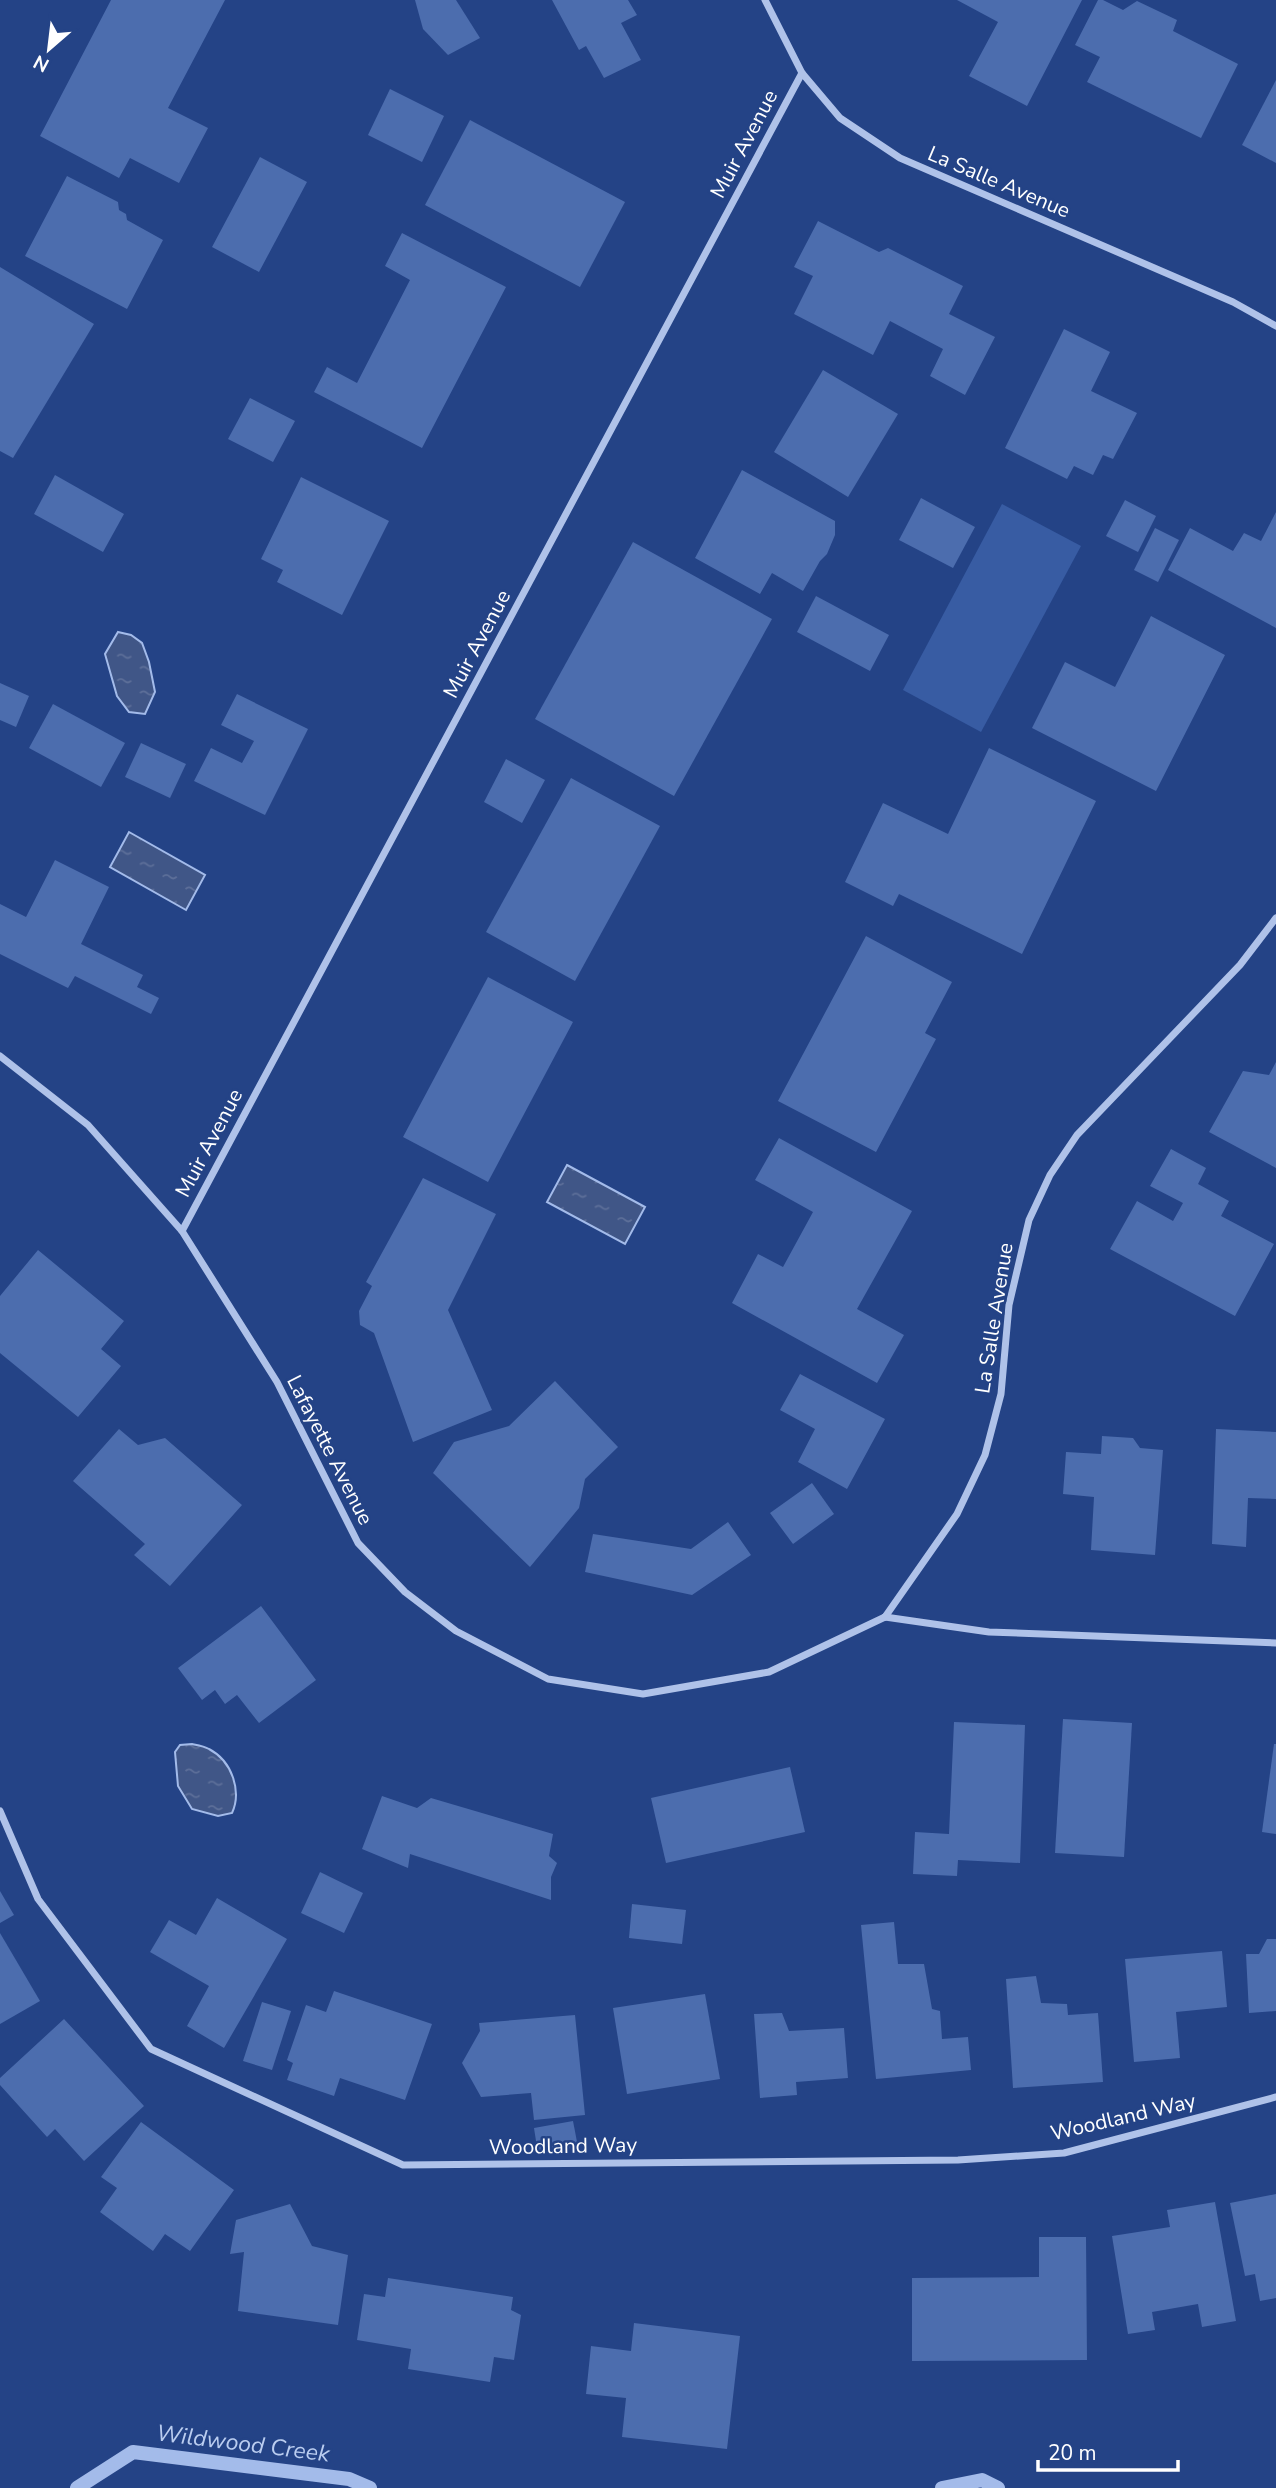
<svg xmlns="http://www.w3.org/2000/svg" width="1276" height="2488" font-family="'Nunito Sans',sans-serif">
<defs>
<pattern id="water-ripples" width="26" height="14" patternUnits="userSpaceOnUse" patternTransform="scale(1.75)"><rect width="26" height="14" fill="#405687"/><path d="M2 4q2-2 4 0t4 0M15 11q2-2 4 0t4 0" fill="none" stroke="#5d6f99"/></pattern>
</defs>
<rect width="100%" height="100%" fill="#244386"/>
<path fill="#385ca3" d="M 1002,504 L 1081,546 L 981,732 L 903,690 Z"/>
<g fill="url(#water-ripples)" stroke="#a3bbea" stroke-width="2">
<path d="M 118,632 L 131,635 L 142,643 L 149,662 L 155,692 L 145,714 L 129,712 L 117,696 L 105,654 Z"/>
<path d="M 129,832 L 205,875 L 186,910 L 110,867 Z"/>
<path d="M 567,1165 L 645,1207 L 625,1244 L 547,1202 Z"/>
<path d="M 192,1744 C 197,1745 204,1746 209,1749 C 232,1761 242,1791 232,1813 L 218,1816 L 192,1809 L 178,1786 L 175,1752 L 180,1745 Z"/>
</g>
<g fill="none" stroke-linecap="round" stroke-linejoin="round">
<g stroke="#a3bbea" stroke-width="14">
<path d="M 77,2488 L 133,2452 L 349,2479 L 370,2488"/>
<path d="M 942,2488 L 982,2480 L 998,2488"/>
</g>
</g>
<g fill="#4c6dae">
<path d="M 111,0 L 225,0 L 168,108 L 208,128 L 179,183 L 130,158 L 119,178 L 40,136 Z"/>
<path d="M 415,0 L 456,0 L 480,38 L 448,55 L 423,29 Z"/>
<path d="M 552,0 L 628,0 L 637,15 L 621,23 L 641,60 L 604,78 L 586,46 L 579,50 Z"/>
<path d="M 957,0 L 1082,0 L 1027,106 L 969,76 L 998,22 Z"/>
<path d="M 1098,0 L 1103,0 L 1123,10 L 1137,1 L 1177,20 L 1173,31 L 1238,64 L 1201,138 L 1087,82 L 1100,57 L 1075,45 Z"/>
<path d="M 1276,80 L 1276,163 L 1242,145 Z"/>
<path d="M 390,89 L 444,116 L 422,162 L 368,135 Z"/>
<path d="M 470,120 L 625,202 L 580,287 L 425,205 Z"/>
<path d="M 260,157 L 307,182 L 259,272 L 212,247 Z"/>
<path d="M 67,176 L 118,202 L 119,210 L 126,214 L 127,220 L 163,240 L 127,309 L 25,256 Z"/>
<path d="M 818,221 L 879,252 L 888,248 L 963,286 L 949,314 L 995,337 L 965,395 L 930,376 L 943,349 L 890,321 L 873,355 L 794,314 L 813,276 L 794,267 Z"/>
<path d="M 402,233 L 506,287 L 422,448 L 314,392 L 327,367 L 357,383 L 410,280 L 385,266 Z"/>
<path d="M 0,267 L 94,324 L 13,458 L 0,451 Z"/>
<path d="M 1064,329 L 1110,352 L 1091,391 L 1137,413 L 1113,459 L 1103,455 L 1093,475 L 1074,466 L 1067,479 L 1005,448 Z"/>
<path d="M 823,370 L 898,414 L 848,497 L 774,452 Z"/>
<path d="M 250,398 L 295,421 L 273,462 L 228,439 Z"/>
<path d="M 742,470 L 835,521 L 835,535 L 827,554 L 820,561 L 803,591 L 772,573 L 760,594 L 695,558 Z"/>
<path d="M 55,475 L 124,514 L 103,552 L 34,514 Z"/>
<path d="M 301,477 L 389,521 L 342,615 L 277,582 L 283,570 L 261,559 Z"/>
<path d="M 921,498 L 975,527 L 953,568 L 899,540 Z"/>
<path d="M 1125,500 L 1156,516 L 1138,552 L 1106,536 Z"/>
<path d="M 1276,512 L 1276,628 L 1168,570 L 1190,528 L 1233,551 L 1244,533 L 1261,541 Z"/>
<path d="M 1155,528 L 1179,540 L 1158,582 L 1134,570 Z"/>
<path d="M 633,542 L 772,619 L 674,796 L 535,719 Z"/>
<path d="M 816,596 L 889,635 L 870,671 L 797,632 Z"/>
<path d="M 1151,616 L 1225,655 L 1156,791 L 1032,728 L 1065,662 L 1115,687 Z"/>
<path d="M 0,683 L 29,696 L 16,727 L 0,720 Z"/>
<path d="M 237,694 L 308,729 L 265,815 L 194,781 L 211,748 L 242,763 L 254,741 L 221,725 Z"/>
<path d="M 53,704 L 125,743 L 101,787 L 29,748 Z"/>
<path d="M 141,743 L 186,764 L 170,798 L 125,777 Z"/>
<path d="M 989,748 L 1096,801 L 1022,954 L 899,894 L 893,906 L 845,882 L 883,803 L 948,834 Z"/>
<path d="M 506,759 L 545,780 L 522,823 L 484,802 Z"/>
<path d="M 571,778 L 660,826 L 575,981 L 486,932 Z"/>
<path d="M 55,860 L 109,887 L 81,944 L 143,975 L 137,987 L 159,998 L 151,1014 L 75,976 L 68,988 L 0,954 L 0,904 L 26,917 Z"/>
<path d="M 866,936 L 952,982 L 925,1033 L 936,1039 L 876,1152 L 778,1101 Z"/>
<path d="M 488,977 L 573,1022 L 488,1182 L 403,1137 Z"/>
<path d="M 1276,1062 L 1276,1168 L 1209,1132 L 1243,1071 L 1269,1075 Z"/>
<path d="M 779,1138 L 912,1211 L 857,1309 L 904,1335 L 877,1383 L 732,1303 L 758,1254 L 783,1267 L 813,1212 L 755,1180 Z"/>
<path d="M 1171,1149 L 1206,1168 L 1198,1184 L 1229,1201 L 1221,1216 L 1274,1244 L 1235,1316 L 1110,1249 L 1137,1201 L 1173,1221 L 1183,1203 L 1150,1186 Z"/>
<path d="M 423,1178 L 496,1214 L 448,1310 L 492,1410 L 413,1442 L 374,1333 L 360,1325 L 359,1311 L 372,1286 L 366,1282 Z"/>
<path d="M 38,1250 L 124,1321 L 101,1349 L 121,1366 L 78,1417 L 0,1353 L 0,1296 Z"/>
<path d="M 800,1374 L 885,1419 L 847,1489 L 798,1462 L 815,1429 L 780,1410 Z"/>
<path d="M 555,1381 L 618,1447 L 585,1479 L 579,1508 L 530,1567 L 433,1473 L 454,1442 L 509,1426 Z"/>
<path d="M 119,1429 L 138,1445 L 165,1438 L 242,1505 L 170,1586 L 134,1555 L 145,1544 L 73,1481 Z"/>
<path d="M 1216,1429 L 1276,1432 L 1276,1499 L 1248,1498 L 1246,1547 L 1212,1544 Z"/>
<path d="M 1102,1436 L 1133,1438 L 1140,1448 L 1163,1450 L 1155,1555 L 1091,1550 L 1094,1497 L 1063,1494 L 1066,1452 L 1101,1454 Z"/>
<path d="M 812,1483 L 834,1514 L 793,1544 L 770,1513 Z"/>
<path d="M 728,1522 L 751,1555 L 692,1595 L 585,1572 L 593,1534 L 691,1549 Z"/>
<path d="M 261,1606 L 316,1680 L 259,1723 L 237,1695 L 225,1704 L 215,1690 L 202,1700 L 178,1668 Z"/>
<path d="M 1063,1719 L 1132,1723 L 1124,1857 L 1055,1853 Z"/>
<path d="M 954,1722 L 1025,1725 L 1020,1863 L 958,1860 L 957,1876 L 913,1874 L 915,1832 L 949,1834 Z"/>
<path d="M 1274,1744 L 1276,1744 L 1276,1834 L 1262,1832 Z"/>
<path d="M 790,1767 L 805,1832 L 666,1863 L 651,1798 Z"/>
<path d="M 382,1796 L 417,1808 L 431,1798 L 553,1834 L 549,1856 L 557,1863 L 551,1877 L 551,1900 L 410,1854 L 408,1868 L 362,1849 Z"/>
<path d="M 320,1872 L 363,1893 L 344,1933 L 301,1913 Z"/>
<path d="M 0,1891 L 14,1915 L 0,1923 Z"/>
<path d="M 217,1898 L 287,1939 L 224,2048 L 187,2026 L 209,1986 L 150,1952 L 169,1920 L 196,1935 Z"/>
<path d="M 632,1904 L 686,1910 L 682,1944 L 629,1938 Z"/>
<path d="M 894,1922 L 898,1964 L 924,1964 L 932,2009 L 940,2011 L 942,2039 L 968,2037 L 971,2070 L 876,2079 L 861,1925 Z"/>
<path d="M 0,1933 L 40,2001 L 0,2024 Z"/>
<path d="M 1267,1939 L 1276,1939 L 1276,2011 L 1249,2013 L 1246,1954 L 1259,1954 Z"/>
<path d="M 1222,1951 L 1227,2007 L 1176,2012 L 1180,2058 L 1134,2062 L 1125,1959 Z"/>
<path d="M 1036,1976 L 1041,2003 L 1067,2004 L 1068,2015 L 1098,2013 L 1103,2082 L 1013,2088 L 1006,1979 Z"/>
<path d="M 334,1991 L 432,2024 L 405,2100 L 340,2078 L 334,2096 L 287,2080 L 293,2063 L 287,2060 L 306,2005 L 326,2012 Z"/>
<path d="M 705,1994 L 720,2079 L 627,2094 L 613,2008 Z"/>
<path d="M 262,2002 L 291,2011 L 272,2070 L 243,2061 Z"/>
<path d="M 782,2013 L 789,2031 L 844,2028 L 848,2078 L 796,2082 L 797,2095 L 760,2098 L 754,2014 Z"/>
<path d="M 575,2015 L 585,2115 L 534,2120 L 531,2093 L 481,2097 L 462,2063 L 480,2031 L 479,2023 Z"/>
<path d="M 64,2019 L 144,2106 L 84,2161 L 55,2129 L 47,2137 L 0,2085 L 0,2078 Z"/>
<path d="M 573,2121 L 578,2147 L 538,2154 L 534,2128 Z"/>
<path d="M 141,2122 L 234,2190 L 190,2251 L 165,2234 L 153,2251 L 100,2212 L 117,2188 L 101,2177 Z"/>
<path d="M 1276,2194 L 1276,2298 L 1260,2301 L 1255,2274 L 1245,2276 L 1230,2203 Z"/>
<path d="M 1215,2202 L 1236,2321 L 1202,2327 L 1198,2304 L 1152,2312 L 1155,2330 L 1128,2334 L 1112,2236 L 1170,2227 L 1167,2210 Z"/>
<path d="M 290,2204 L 312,2246 L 348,2255 L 338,2325 L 238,2311 L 244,2252 L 230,2254 L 236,2220 Z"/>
<path d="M 1039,2237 L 1086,2237 L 1087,2360 L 912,2361 L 912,2278 L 1039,2277 Z"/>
<path d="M 388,2278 L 513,2297 L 511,2310 L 521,2315 L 514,2360 L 494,2357 L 490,2382 L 408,2369 L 411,2349 L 357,2340 L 364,2294 L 385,2297 Z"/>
<path d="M 634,2323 L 740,2336 L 727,2449 L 622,2437 L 626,2398 L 586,2394 L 591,2346 L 631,2351 Z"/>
</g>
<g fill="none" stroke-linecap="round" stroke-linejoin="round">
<g stroke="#afc2e9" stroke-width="7">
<path d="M 765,0 L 802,73 L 840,118 L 900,158 L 1233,302 L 1276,326"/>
<path d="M 0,1056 L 88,1125 L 182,1231 L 277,1382 L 358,1543 L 405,1592 L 456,1631 L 548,1679 L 643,1694 L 769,1672 L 885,1617"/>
<path d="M 182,1231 L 802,73"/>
<path d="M 885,1617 L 957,1514 L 985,1455 L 1001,1394 L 1009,1305 L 1029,1220 L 1050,1175 L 1077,1135 L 1240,965 L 1276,918"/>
<path d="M 885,1617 L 989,1632 L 1276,1643"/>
<path d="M 0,1811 L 38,1899 L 151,2049 L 403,2165 L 958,2160 L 1064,2153 L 1276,2097"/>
</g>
</g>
<g text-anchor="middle" stroke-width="5" stroke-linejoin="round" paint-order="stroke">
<g font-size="21" fill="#fff" stroke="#244386">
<text transform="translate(744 144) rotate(-62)" y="7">Muir Avenue</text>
<text transform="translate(999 182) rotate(23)" y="7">La Salle Avenue</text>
<text transform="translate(477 644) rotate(-62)" y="7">Muir Avenue</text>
<text transform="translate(209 1143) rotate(-62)" y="7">Muir Avenue</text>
<text transform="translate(994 1318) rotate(-81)" y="7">La Salle Avenue</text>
<text transform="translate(330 1450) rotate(63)" y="7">Lafayette Avenue</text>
<text transform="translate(1123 2117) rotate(-13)" y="7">Woodland Way</text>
<text transform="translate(563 2146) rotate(-1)" y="7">Woodland Way</text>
</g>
<g font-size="23" font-style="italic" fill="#bacdf0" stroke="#244386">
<text transform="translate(243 2443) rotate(7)" y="8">Wildwood Creek</text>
</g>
</g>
<g transform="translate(49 49) rotate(208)" stroke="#244386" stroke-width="5" paint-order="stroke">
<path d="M0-5L12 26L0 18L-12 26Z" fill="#ffffff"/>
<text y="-10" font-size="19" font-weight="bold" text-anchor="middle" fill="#ffffff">N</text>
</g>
<path d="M1038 2460v10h140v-10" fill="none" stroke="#ffffff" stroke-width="3.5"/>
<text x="1048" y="2460" font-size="21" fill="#ffffff" stroke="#244386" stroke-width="5" paint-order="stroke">20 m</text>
</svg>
